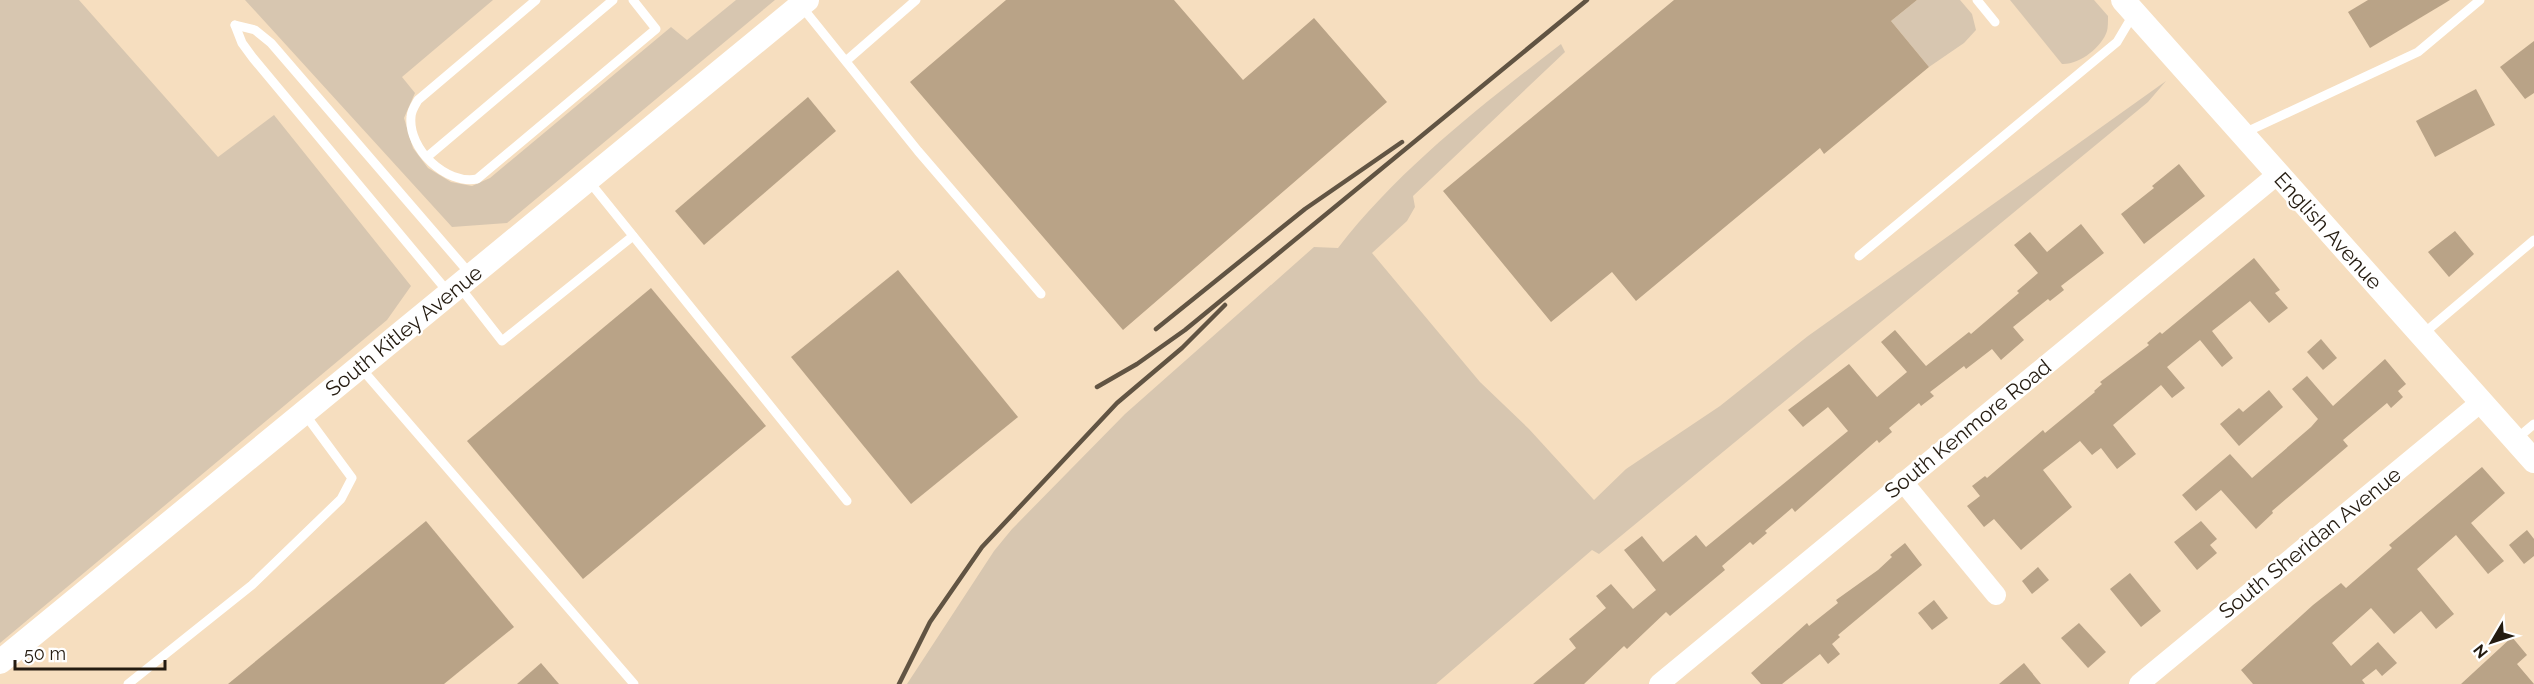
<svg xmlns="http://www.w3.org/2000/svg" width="2534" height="684" font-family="Raleway,sans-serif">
<rect width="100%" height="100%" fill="#f6debf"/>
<g fill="#d7c6b0">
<path d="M 0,0 L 79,0 L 218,157 L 274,115 L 411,286 L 387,320 L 0,643 Z"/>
<path d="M 245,0 L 493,0 L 402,77 L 415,93 L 404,118 L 413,148 L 428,168 L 451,182 L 472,186 L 490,178 L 671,27 L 687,40 L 736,0 L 775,0 L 507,223 L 452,227 Z"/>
<path d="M 1917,0 L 1960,0 L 1972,14 L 1976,30 L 1964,43 L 1929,67 L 1891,21 Z"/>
<path d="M 2010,0 L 2094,0 L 2108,16 C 2108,21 2108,27 2107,31 C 2102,47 2079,65 2062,64 Z"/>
<path d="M 1561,44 L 1565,52 L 1413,196 L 1415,207 L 1407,221 L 1372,253 L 1480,382 L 1529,429 L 1594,500 L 1626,469 L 1720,406 L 1808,336 L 2166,81 L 2148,102 L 1599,554 L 1592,550 L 1436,684 L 907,684 L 994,551 L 1012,529 L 1125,414 L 1314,247 L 1338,248 C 1400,168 1482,105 1561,44 Z"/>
</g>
<g fill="#b9a387">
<path d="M 1006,0 L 1174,0 L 1243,80 L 1314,18 L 1387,102 L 1123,330 L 910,82 Z"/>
<path d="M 1674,0 L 1917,0 L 1891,21 L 1929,67 L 1824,154 L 1820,148 L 1636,301 L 1612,272 L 1551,322 L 1443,191 Z"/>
<path d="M 2368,0 L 2450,0 L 2370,48 L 2348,12 Z"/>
<path d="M 2534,41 L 2534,93 L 2525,99 L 2500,67 Z"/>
<path d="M 2476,89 L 2495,125 L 2435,157 L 2416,121 Z"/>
<path d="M 808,97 L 836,131 L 704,245 L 675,211 Z"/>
<path d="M 2179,164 L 2205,196 L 2144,244 L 2121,214 L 2154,188 L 2152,186 Z"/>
<path d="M 2081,224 L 2104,253 L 2061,286 L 2064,290 L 2050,301 L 2048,299 L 2013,327 L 2024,340 L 2001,360 L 1992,349 L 1966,369 L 1964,366 L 1930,392 L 1934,396 L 1921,406 L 1919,403 L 1889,428 L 1892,432 L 1879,443 L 1877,440 L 1795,512 L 1792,508 L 1765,531 L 1767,533 L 1753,545 L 1750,542 L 1722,566 L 1725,570 L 1670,616 L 1666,612 L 1627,649 L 1624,646 L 1584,684 L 1533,684 L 1576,648 L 1569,639 L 1606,608 L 1596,596 L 1611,584 L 1633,609 L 1656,590 L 1624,550 L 1642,536 L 1663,562 L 1696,535 L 1706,547 L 1848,431 L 1828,407 L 1803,427 L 1788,410 L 1849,364 L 1877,397 L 1907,372 L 1881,342 L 1895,330 L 1926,366 L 1969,332 L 1971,334 L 2019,293 L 2017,291 L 2038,273 L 2014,245 L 2030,232 L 2047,252 Z"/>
<path d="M 2455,231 L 2474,254 L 2449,277 L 2428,252 Z"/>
<path d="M 2254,258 L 2280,290 L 2275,293 L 2288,308 L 2269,323 L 2250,301 L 2212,331 L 2233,358 L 2222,367 L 2200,340 L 2167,367 L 2185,388 L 2172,398 L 2161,385 L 2113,425 L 2136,454 L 2117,469 L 2101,448 L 2092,455 L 2080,441 L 2043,470 L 2072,507 L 2021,550 L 1994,519 L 1984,527 L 1967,506 L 1980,496 L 1972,486 L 1985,476 L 1987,478 L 2043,430 L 2045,433 L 2095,392 L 2094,391 L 2102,384 L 2100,382 L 2149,345 L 2147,343 L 2160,332 L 2162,334 Z"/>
<path d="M 898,270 L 1018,417 L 911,504 L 791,357 Z"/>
<path d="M 651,288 L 766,426 L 583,579 L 467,441 Z"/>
<path d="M 2321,339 L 2337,358 L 2323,370 L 2307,352 Z"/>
<path d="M 2385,359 L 2406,384 L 2398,391 L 2403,397 L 2391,408 L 2387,403 L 2343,440 L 2348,446 L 2272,511 L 2273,513 L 2256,529 L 2221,490 L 2196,511 L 2182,495 L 2230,454 L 2252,478 L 2311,427 L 2318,419 L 2292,389 L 2307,376 L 2333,406 Z"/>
<path d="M 2269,390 L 2283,407 L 2239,446 L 2220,424 L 2239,408 L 2243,412 Z"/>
<path d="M 2482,467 L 2505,493 L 2471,523 L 2504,561 L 2488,574 L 2456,535 L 2417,569 L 2454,614 L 2436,629 L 2421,611 L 2394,634 L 2371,608 L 2332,643 L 2351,666 L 2378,642 L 2397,663 L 2382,676 L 2376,669 L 2362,680 L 2365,684 L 2253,684 L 2241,670 L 2313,605 L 2341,583 L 2346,588 L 2392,548 L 2389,545 Z"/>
<path d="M 426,521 L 514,627 L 444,684 L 228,684 Z"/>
<path d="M 2201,521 L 2217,539 L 2210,545 L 2217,553 L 2197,570 L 2174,542 Z"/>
<path d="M 2527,530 L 2534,539 L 2534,556 L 2524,564 L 2509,545 Z"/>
<path d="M 1905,543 L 1922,565 L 1838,635 L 1840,637 L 1832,644 L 1840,654 L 1828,664 L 1820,654 L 1782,684 L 1761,684 L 1751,673 L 1807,623 L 1809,626 L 1838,603 L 1836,600 L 1878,570 L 1892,557 L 1890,555 Z"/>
<path d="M 2038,567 L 2049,580 L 2032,594 L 2022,581 Z"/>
<path d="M 2130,573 L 2161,611 L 2141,627 L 2110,589 Z"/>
<path d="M 1934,600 L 1948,618 L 1932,630 L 1918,613 Z"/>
<path d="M 2079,623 L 2106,652 L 2088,668 L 2061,638 Z"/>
<path d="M 2512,637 L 2527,655 L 2517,664 L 2534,684 L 2461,684 Z"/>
<path d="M 541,663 L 559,684 L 517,684 Z"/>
<path d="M 2024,663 L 2041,684 L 1999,684 Z"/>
</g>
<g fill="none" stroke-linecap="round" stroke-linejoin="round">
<g stroke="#fff" stroke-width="9">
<path d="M 536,0 L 418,100 C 415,105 411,111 411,117 C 408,149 446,185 477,179 L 656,29 L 633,0"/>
<path d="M 1977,0 L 1995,22"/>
<path d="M 802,7 L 918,151 L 1041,294"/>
<path d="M 235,25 L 255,30 L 271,43 L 471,275"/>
<path d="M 235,25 L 242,43 L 253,58 L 448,292"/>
<path d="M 846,61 L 916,0"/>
<path d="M 2244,133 L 2418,52 L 2480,0"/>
<path d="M 427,157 L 613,0"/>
<path d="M 588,180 L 847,501"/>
<path d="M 1859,256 L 2117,42 L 2133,15"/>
<path d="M 459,286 L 502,341 L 633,236"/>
<path d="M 2423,334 L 2534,240"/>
<path d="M 360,367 L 634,684"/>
<path d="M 2515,440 L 2534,424"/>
<path d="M 128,684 L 252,585 L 341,499 L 352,478 L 304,413"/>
</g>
<g stroke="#fff" stroke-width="20">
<path d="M 1903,482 L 1996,595"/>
<path d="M 1659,684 L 2278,174"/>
<path d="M 2139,684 L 2481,402"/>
</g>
<g stroke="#fff" stroke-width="24">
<path d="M 2123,0 L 2534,461"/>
<path d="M 0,662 L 807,0"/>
</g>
<g stroke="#615443" stroke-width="4.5">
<path d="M 1156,329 L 1305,209 L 1402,142"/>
<path d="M 1097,387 L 1137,364 L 1185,330 L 1587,0"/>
<path d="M 899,684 L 930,622 L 982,547 L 1117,403 L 1182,348 L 1225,305"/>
</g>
</g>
<g text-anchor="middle" stroke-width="4.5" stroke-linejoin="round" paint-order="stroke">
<g font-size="21" fill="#241b10" stroke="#fff">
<text transform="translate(2328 231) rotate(48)" y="7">English Avenue</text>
<text transform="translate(404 331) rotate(-39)" y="7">South Kitley Avenue</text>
<text transform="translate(1968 429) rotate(-39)" y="7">South Kenmore Road</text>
<text transform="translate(2310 543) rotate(-39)" y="7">South Sheridan Avenue</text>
</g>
</g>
<g transform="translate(2492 642) rotate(231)" stroke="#ffffff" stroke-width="4.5" paint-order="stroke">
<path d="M0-4.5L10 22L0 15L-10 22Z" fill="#241b10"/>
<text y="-9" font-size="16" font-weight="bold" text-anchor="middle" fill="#241b10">N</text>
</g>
<path d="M15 660v9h150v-9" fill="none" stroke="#241b10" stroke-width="3"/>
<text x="24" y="660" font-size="18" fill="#241b10" stroke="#ffffff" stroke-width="4.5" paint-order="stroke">50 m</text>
</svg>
